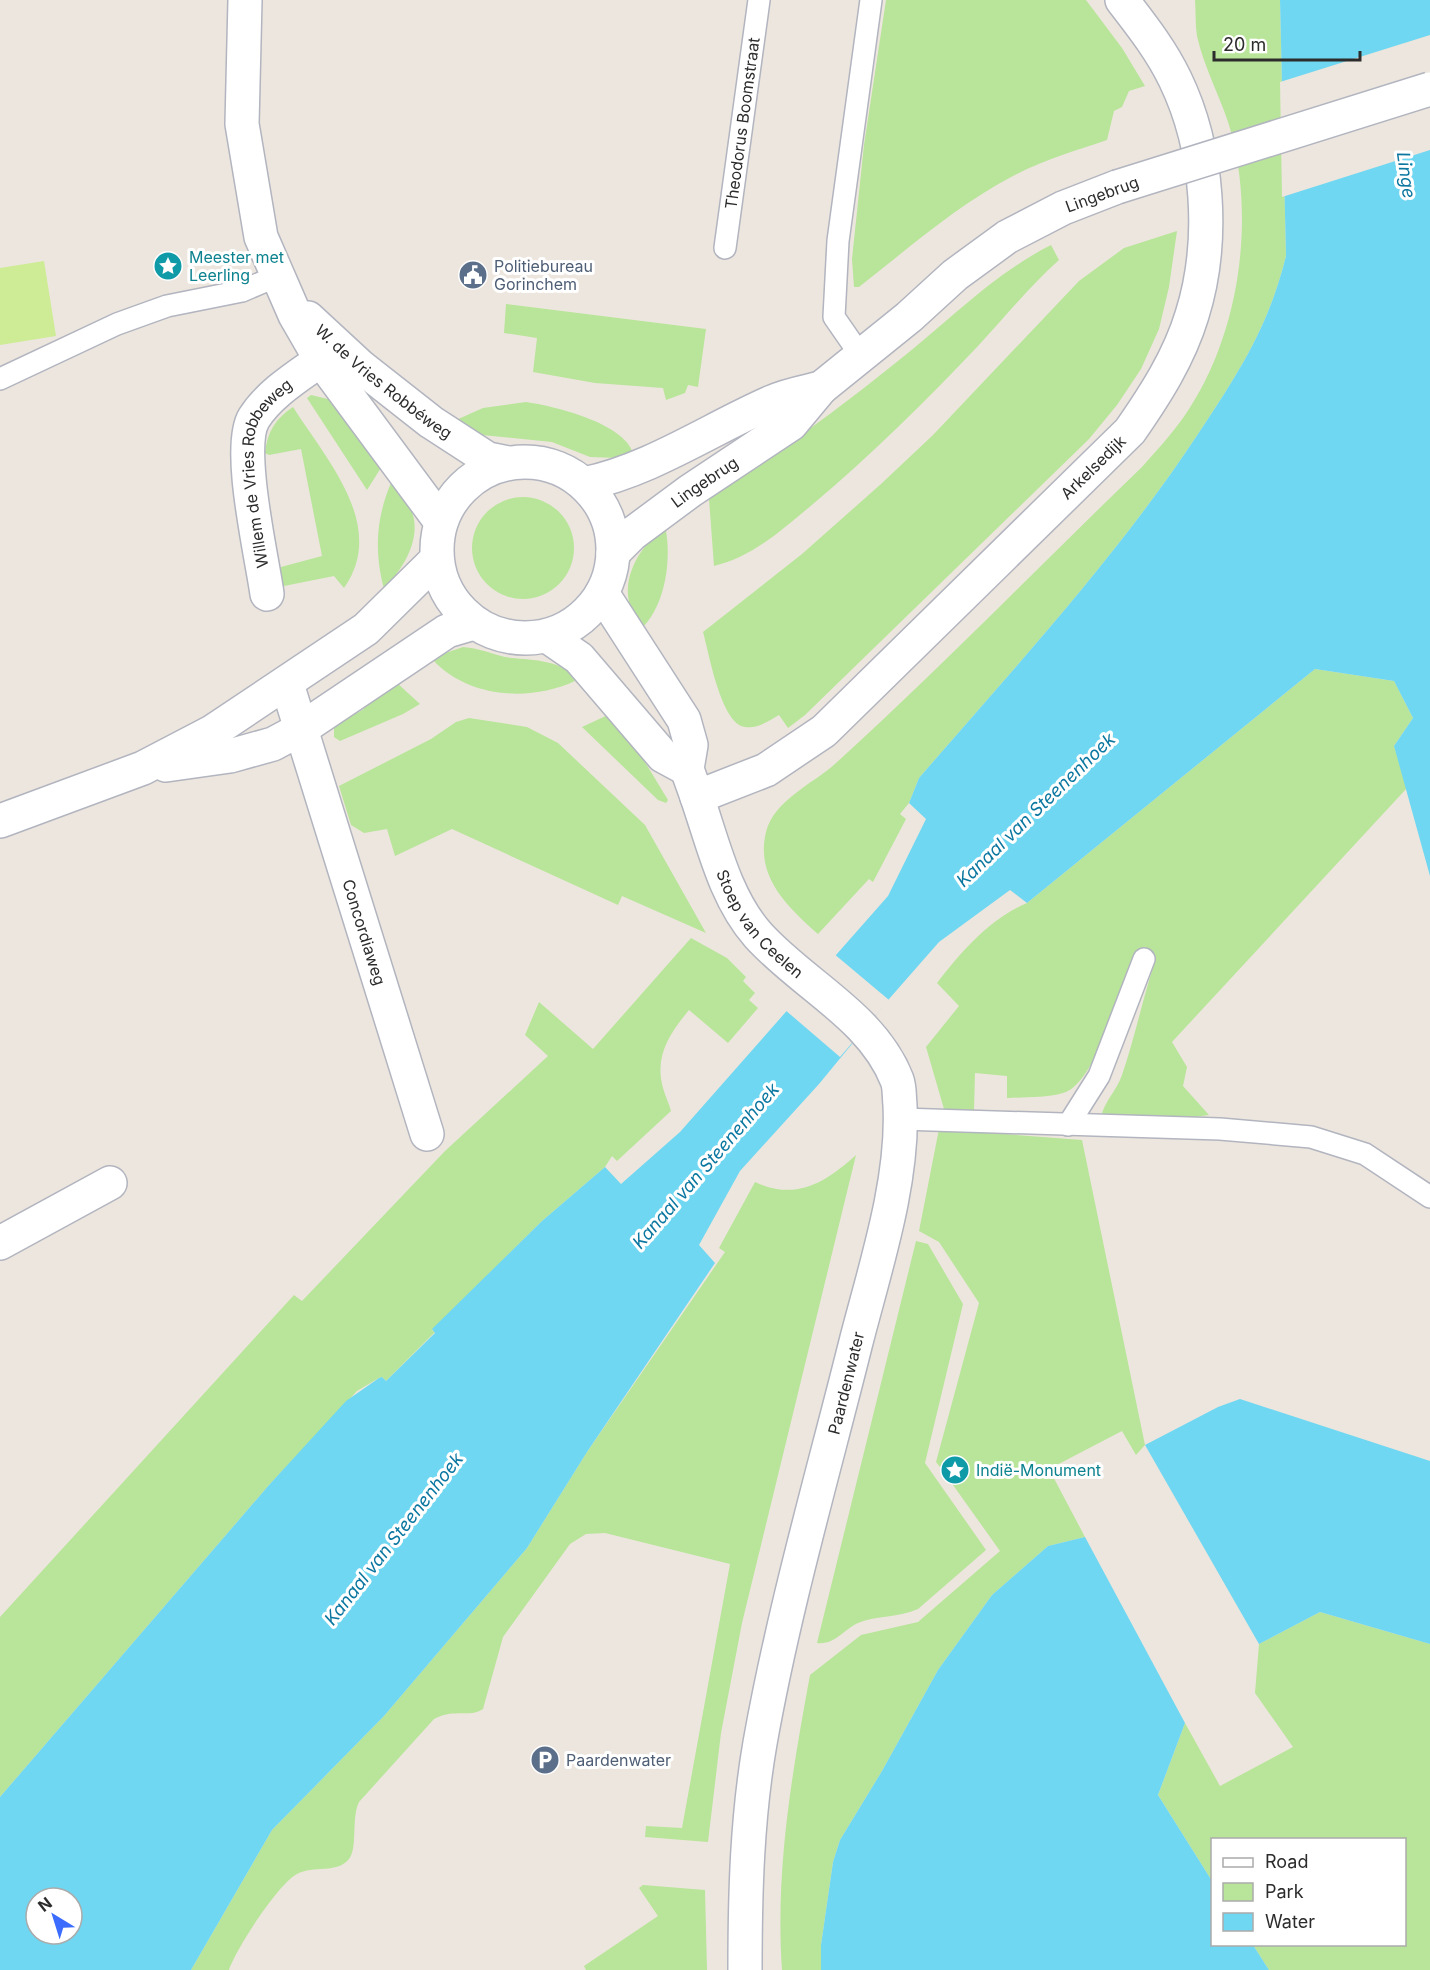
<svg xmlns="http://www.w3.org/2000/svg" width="1430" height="1970" font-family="Inter,sans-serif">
<rect width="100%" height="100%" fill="#ede6de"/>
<g fill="#b8e599">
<path d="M 886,0 L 1086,0 L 1122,48 L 1145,86 L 1129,91 L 1122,107 L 1114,111 L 1107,140 C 1075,151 1043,160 1013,176 C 956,206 909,248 859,287 L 854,287 L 852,259 L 864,145 Z"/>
<path d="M 1195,0 L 1280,0 L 1286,256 C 1268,329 1237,375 1196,437 C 1115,559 1015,667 919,778 L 909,803 L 900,814 L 906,819 L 873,882 L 869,879 L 818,934 C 788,907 755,877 766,832 C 774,800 813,784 836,763 C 941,668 1040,565 1142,467 C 1156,451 1171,435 1183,418 C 1238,340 1255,227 1232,135 C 1223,101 1204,69 1197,36 C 1195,24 1196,12 1195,0 Z"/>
<path d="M 1177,231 L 1169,287 L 1159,329 L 1141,369 L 1117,405 L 1089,439 L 805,715 L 788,728 L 779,715 C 768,721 758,729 745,727 C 721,724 709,653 703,632 L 802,554 L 881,484 L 933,435 L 1079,281 L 1124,248 Z"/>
<path d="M 1051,245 L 1059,260 C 1029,287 1005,317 978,346 C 926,401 871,455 813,504 C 784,528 753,557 714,566 L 709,499 C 774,456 837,410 898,361 C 949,321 992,275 1051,245 Z"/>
<path d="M 506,304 L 706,329 L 698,387 L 688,385 L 685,393 L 666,400 L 663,388 L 595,383 L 533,372 L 537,338 L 504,333 Z"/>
<path d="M 311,395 L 332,400 L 384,463 L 367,490 L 307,398 Z"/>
<path d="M 526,402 C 554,406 624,423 633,453 L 618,458 L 590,457 L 552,442 L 482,435 L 456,420 L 483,408 Z"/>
<path d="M 293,407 C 326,459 388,526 344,588 L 334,576 L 279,587 L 278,572 L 281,567 L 322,556 L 301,449 L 269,455 L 265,453 C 267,432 276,418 293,407 Z"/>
<path d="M 391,483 C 397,490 405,497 409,505 C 425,535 404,568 384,589 C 374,552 376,518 391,483 Z"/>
<circle cx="523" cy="548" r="51"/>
<path d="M 665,526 C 672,557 666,603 643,627 C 611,593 635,550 665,526 Z"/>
<path d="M 463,647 C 481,648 495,656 512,658 C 531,660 567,660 575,681 C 530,702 468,698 433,660 L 434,657 Z"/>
<path d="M 1315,669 L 1394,681 L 1413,718 L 1394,746 L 1407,788 L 1172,1042 L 1187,1067 L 1183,1086 L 1209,1115 L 1174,1120 L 1101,1117 C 1104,1102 1117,1090 1122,1075 C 1135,1037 1143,997 1156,958 L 1136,952 C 1121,983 1097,1084 1063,1093 C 1045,1098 1025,1097 1007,1098 L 1007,1076 L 975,1073 L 974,1110 L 944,1109 L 926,1047 L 959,1006 L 937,983 C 961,952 989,919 1027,903 Z"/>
<path d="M 397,683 L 420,704 L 403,714 L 340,741 L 334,737 L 334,726 L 354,710 L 357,713 L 364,709 L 363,703 Z"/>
<path d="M 610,714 L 634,744 L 668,800 L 666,803 L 658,800 L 582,727 Z"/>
<path d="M 469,718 L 527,727 L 558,743 L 645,825 L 706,933 L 622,896 L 618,905 L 452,829 L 395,856 L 387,829 L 364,833 L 351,825 L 339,786 L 431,739 L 456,722 Z"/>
<path d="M 691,938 L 727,958 L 746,977 L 743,981 L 755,993 L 749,1000 L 758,1008 L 728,1043 L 689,1010 C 670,1033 654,1056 663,1088 C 665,1096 669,1103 671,1111 L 617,1161 L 612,1156 L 605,1167 L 542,1221 L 432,1330 L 435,1332 L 386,1381 L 382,1377 L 379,1378 L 357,1391 L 269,1485 L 0,1797 L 0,1617 L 294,1295 L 302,1301 L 445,1151 L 548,1056 L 525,1035 L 539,1002 L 593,1049 Z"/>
<path d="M 939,1129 L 1082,1140 L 1145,1445 L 1136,1455 L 1122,1431 L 1049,1469 L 1085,1537 L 1048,1546 L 992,1595 L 938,1670 L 882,1771 L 840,1840 L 833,1862 L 821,1945 L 821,1970 L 782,1970 C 775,1870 792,1773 810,1675 L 861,1635 L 918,1622 L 1000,1551 L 953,1485 L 959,1474 L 954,1466 L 940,1467 L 936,1462 L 979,1303 L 939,1242 L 919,1231 Z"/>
<path d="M 856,1155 L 742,1623 L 721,1733 L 708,1842 L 645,1837 L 646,1826 L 682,1828 L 730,1564 L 605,1533 L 586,1534 L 570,1544 L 503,1637 L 483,1709 C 471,1718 454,1708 434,1719 L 359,1802 C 351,1818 358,1848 349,1859 C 337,1874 313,1865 297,1874 C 278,1884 236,1949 229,1970 L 191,1970 L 272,1830 L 384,1716 L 527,1548 L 587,1452 L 725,1252 L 719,1248 L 755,1182 C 796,1201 825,1183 856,1155 Z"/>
<path d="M 916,1241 L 928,1244 L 963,1304 L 925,1463 L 986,1550 L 918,1609 C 899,1618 876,1615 858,1623 C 843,1630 835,1645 817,1643 Z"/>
<path d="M 1320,1612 L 1430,1644 L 1430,1970 L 1269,1970 L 1253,1945 L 1404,1944 L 1404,1840 L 1212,1840 L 1212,1881 L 1158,1795 L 1185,1723 L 1220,1786 L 1293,1747 L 1255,1693 L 1259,1644 Z"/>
<path d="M 643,1885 L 705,1890 L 707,1970 L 586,1970 L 584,1966 L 658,1916 L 639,1888 Z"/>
</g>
<path fill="#cdec95" d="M 44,261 L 56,336 L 0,345 L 0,268 Z"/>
<g fill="#6fd7f1" fill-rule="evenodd">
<path d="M 1280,0 L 1430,0 L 1430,876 L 1394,746 L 1413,718 L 1394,681 L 1315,669 L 1027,903 L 1010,890 L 939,942 L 889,999 L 819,1084 L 740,1171 L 699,1245 L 715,1263 L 587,1452 L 527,1548 L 384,1716 L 272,1830 L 191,1970 L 0,1970 L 0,1797 L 269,1485 L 346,1401 L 379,1378 L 382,1377 L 386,1381 L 435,1333 L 432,1329 L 542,1221 L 605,1167 L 621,1184 L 680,1132 L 888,896 L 926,819 L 909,803 L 919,778 C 1015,667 1115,559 1196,437 C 1237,375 1268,329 1286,256 ZM 36,1898 L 72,1898 L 72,1934 L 36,1934 Z"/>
<path d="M 1240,1399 L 1430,1461 L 1430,1644 L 1320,1612 L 1259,1644 L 1145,1445 L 1218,1407 Z"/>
<path d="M 1085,1537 L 1185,1723 L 1158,1795 L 1212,1881 L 1212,1944 L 1253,1945 L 1269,1970 L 821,1970 L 821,1945 L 833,1862 L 840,1840 L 882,1771 L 938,1670 L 992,1595 L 1048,1546 Z"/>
</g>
<g fill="#ede6de">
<path d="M 1430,35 L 1430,150 L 1282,197 L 1280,82 Z"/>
<path d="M 833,953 L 889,1000 L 840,1057 L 784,1009 Z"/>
</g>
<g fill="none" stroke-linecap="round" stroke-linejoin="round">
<g stroke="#b2b5bf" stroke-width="24">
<g id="lane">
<path id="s1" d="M 725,248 L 759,0"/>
<path d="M 861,356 L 834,317 L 838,241 L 871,0"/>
<path d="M 0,379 L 117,324 L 167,306 L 242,291 L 277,276"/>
<path d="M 901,1119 L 1220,1129 L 1311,1137 L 1365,1154 L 1430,1197"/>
<path d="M 1068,1125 L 1099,1076 L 1144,959"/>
</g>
</g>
<g stroke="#b2b5bf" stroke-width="36">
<g id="street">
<path d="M 245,0 L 242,124 L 261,237 L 295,315 L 321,360 L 441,522"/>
<path id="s2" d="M 308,318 L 361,367 L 431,422 L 488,459 L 508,463"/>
<path id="s3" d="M 267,594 C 262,557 236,447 254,418 C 273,388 311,369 338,347"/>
<path id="s4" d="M 287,684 L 427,1134"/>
<path id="s5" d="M 697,797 C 713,843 725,898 758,935 C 803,985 872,1016 897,1080 C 900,1088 899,1097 900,1105 C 904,1181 875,1268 856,1342 C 823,1474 784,1608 760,1743 C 747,1818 745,1893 745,1970"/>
<path d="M 0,1243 L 110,1183"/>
</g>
</g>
<g stroke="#b2b5bf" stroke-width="36">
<g id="secondary">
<circle cx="525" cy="550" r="88"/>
<path d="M 584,484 C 651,470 710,429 772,402 C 787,395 805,392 821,388"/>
<path id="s6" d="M 613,553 L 632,534 L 690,491 L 791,424 L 821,388 L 909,317 L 955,275 L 1007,237 L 1063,208 L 1117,187"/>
<path id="s7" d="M 602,593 L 684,720 L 691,745 L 687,769 L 697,797 L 766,770 L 824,731 L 1130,431 C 1155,395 1179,358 1192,315 C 1215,242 1209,149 1175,79 C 1161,50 1142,26 1122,0"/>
<path d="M 547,636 L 579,658 L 663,756 L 687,769"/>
<path d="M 166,765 L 230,756 L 273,744 L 301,729 L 447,631 L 474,623"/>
<path d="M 0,821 L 143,768 L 212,732 L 366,629 L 437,559"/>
</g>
</g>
<use href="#lane" stroke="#fff" stroke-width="21"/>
<use href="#street" stroke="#fff" stroke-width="33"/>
<use href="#secondary" stroke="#fff" stroke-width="33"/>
<g stroke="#b2b5bf" stroke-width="36" stroke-linecap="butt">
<path id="secondary-bridge" d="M 1117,187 L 1430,89"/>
</g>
<use href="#secondary-bridge" stroke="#fff" stroke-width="33"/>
</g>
<defs>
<g id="sight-disc" transform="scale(1.5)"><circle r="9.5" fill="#0f9aa8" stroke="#fff"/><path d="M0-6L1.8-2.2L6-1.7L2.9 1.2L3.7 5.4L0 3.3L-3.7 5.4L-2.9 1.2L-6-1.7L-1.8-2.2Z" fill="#fff"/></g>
<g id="civic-disc" transform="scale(1.5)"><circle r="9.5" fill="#5c6f8a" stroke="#fff"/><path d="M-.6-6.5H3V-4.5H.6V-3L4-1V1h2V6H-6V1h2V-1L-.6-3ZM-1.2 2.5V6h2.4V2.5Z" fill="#fff"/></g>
<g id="parking-disc" transform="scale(1.5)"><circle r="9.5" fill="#5c6f8a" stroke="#fff"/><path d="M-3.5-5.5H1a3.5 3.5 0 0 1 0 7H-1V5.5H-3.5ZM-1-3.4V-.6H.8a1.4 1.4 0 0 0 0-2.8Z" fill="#fff"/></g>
</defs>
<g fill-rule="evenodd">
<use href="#sight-disc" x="168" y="266"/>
<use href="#civic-disc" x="473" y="275"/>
<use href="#sight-disc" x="955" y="1470"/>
<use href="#parking-disc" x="545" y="1760"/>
</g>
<g text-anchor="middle" stroke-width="6" stroke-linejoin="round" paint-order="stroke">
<g font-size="16" fill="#2c2c2c" stroke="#fff">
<text dy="6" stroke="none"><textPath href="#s1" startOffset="126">Theodorus Boomstraat</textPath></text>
<text transform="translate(1102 194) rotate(-20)" y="6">Lingebrug</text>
<text dy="6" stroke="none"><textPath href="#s2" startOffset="99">W. de Vries Robbéweg</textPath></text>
<text dy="6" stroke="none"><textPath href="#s7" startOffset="752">Arkelsedijk</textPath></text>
<text dy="6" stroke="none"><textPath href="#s3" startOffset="128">Willem de Vries Robbeweg</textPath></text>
<text dy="6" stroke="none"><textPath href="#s6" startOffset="116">Lingebrug</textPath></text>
<text dy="6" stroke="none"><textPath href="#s5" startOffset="144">Stoep van Ceelen</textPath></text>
<text dy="6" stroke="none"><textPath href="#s4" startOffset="260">Concordiaweg</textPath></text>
<text transform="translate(846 1383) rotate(-76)" y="6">Paardenwater</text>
</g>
<g font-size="16" fill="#0d838f" stroke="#fff" text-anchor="start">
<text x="189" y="263">Meester met<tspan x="189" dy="18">Leerling</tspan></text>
<text x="976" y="1476">Indië-Monument</text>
</g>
<g font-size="16" fill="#4e5e75" stroke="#fff" text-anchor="start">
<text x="494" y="272">Politiebureau<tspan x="494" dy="18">Gorinchem</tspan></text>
<text x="566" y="1766">Paardenwater</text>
</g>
<g font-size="18" font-style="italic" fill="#0b77a0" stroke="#fff">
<text transform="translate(1406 175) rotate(82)" y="6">Linge</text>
<text transform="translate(1036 810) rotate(-44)" y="6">Kanaal van Steenenhoek</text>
<text transform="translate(706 1166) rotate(-49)" y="6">Kanaal van Steenenhoek</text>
<text transform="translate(394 1539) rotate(-52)" y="6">Kanaal van Steenenhoek</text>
</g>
</g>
<rect x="1211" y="1838" width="195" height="108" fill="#ffffff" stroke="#ababab" stroke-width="1.5"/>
<rect x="1223" y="1858" width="30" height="9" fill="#ffffff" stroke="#ababab" stroke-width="1.5"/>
<text x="1265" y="1868" font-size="18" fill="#2c2c2c">Road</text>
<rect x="1223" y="1883" width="30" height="18" fill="#b8e599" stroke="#ababab" stroke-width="1.5"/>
<text x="1265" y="1898" font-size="18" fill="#2c2c2c">Park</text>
<rect x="1223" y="1913" width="30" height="18" fill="#6fd7f1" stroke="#ababab" stroke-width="1.5"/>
<text x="1265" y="1928" font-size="18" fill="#2c2c2c">Water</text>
<g transform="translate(54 1916) rotate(322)"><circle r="28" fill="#ffffff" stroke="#ababab" stroke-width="1.5"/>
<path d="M0-4.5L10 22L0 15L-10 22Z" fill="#3b6cfe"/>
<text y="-9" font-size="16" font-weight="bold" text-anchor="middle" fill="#2c2c2c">N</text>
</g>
<path d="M1214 51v9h146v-9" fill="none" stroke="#2c2c2c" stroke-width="3"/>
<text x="1223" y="51" font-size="18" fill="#2c2c2c" stroke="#ffffff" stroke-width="4.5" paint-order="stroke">20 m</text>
</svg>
